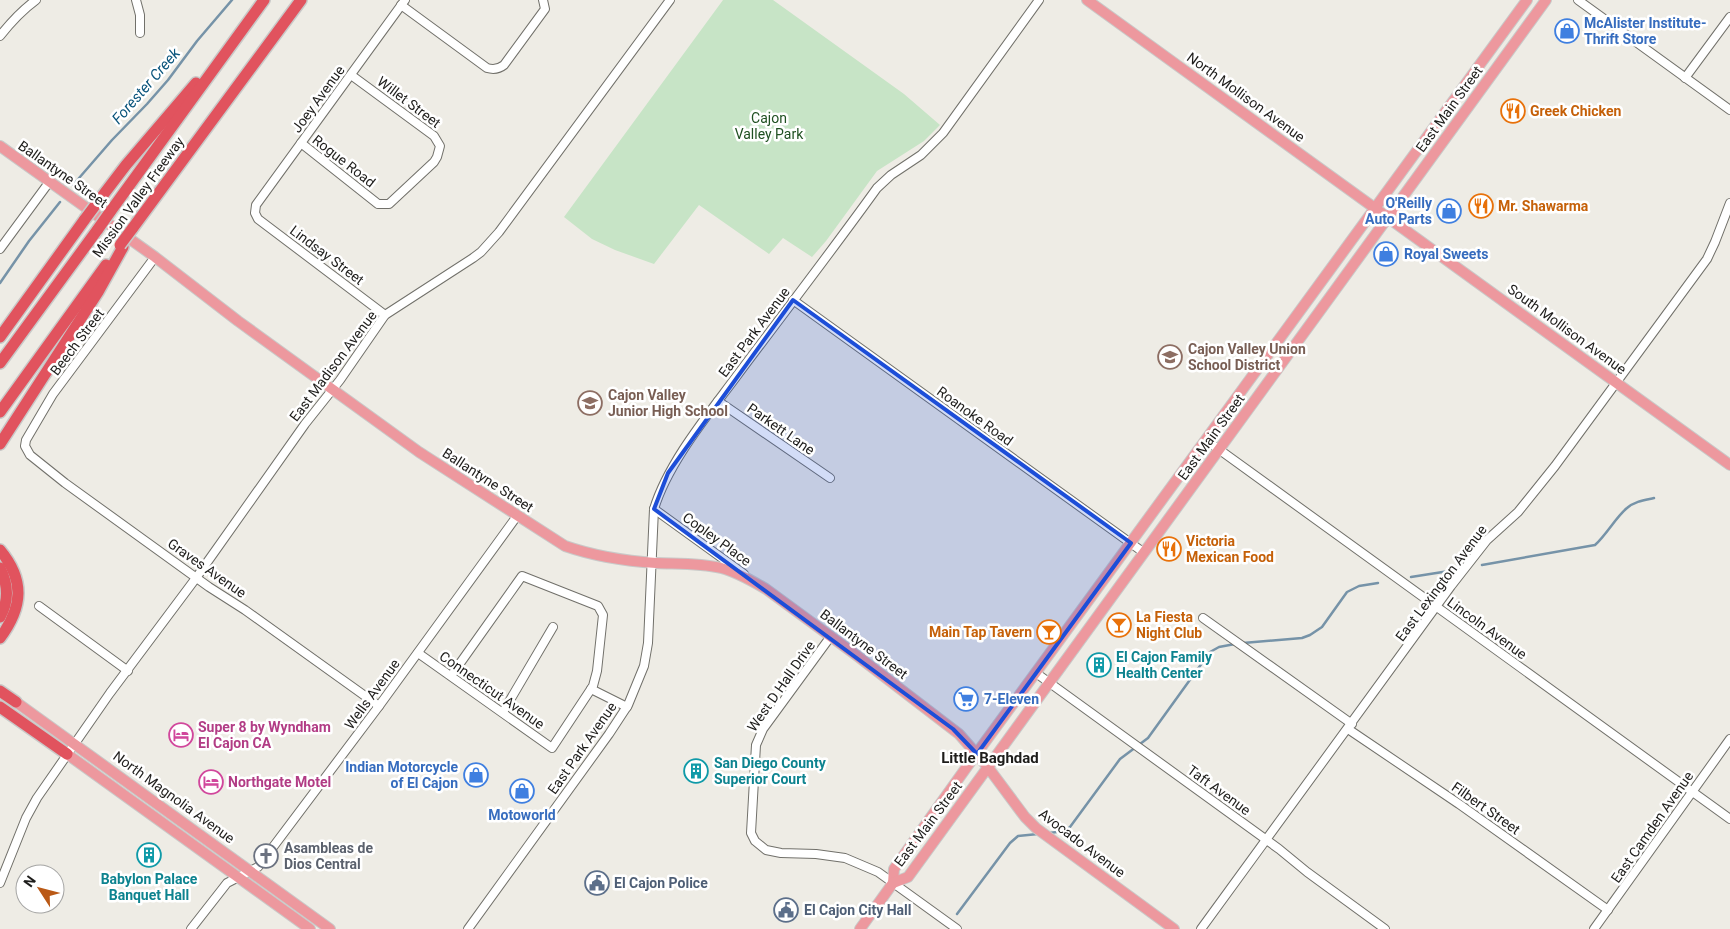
<svg xmlns="http://www.w3.org/2000/svg" width="1730" height="929" font-family="Roboto,sans-serif">
<rect width="100%" height="100%" fill="#eeece5"/>
<path fill="#c7e4c6" d="M 723,0 L 773,0 L 904,94 L 940,125 L 924,141 L 877,171 L 826,241 L 812,257 L 783,238 L 769,254 L 699,205 L 654,264 L 615,250 L 592,239 L 564,217 Z"/>
<g fill="none" stroke-linecap="round" stroke-linejoin="round">
<g stroke="#7693a8" stroke-width="2.5">
<path d="M 73,185 L 112,140 L 147,104 L 168,80 L 197,41 L 232,0"/>
<path d="M 0,283 L 29,241 L 60,202"/>
<path d="M 1482,565 L 1595,545 C 1607,534 1616,517 1627,508 C 1635,501 1645,500 1654,498"/>
<path d="M 1411,577 L 1449,571"/>
<path d="M 1243,643 L 1302,638 L 1310,635 L 1322,627 L 1347,592 L 1359,586 L 1378,583"/>
<path d="M 1049,833 L 1065,831 L 1070,827 L 1120,759 L 1148,738 L 1210,652 L 1219,647 L 1235,644"/>
<path d="M 957,914 L 1010,843 L 1018,836 L 1038,834"/>
</g>
<g stroke="#71706a" stroke-width="10">
<g id="minor">
<path d="M 136,0 L 140,15 L 140,33"/>
<path d="M 1578,0 L 1730,110"/>
<path d="M 401,5 L 487,68 C 494,70 499,69 504,65 L 545,9 L 543,0"/>
<path d="M 0,36 C 11,22 21,11 36,0"/>
<path d="M 1685,78 L 1730,17"/>
<path d="M 301,143 L 378,204 L 389,204 L 434,162 L 437,157 L 440,146 L 434,136 L 351,75"/>
<path d="M 0,249 L 50,181"/>
<path d="M 155,257 L 53,394 L 26,440 L 25,446 L 30,455 L 65,483 L 209,587 L 245,610 L 379,706"/>
<path d="M 793,300 L 1143,552"/>
<path d="M 385,315 L 258,219 L 255,213 L 256,205 L 405,0"/>
<path d="M 718,401 L 830,478"/>
<path d="M 1206,440 L 1730,819"/>
<path d="M 654,509 L 744,574"/>
<path d="M 39,606 L 128,671"/>
<path d="M 1203,618 L 1352,724"/>
<path d="M 831,636 L 763,729 L 756,745 L 751,833 L 755,841 L 766,850 L 781,853 L 816,854 L 845,858 L 878,872 L 957,929"/>
<path d="M 418,653 L 552,748 L 593,686 L 597,671 L 603,615 L 598,606 L 522,576 L 451,676"/>
<path d="M 1036,673 L 1279,849 L 1307,872 L 1385,929"/>
<path d="M 591,689 L 627,707"/>
<path d="M 503,712 L 553,627"/>
<path d="M 1348,729 L 1459,804 L 1608,910"/>
<path d="M 0,883 L 26,818 L 37,798 L 110,693 L 196,578 L 305,424 L 340,380 L 385,315 L 473,258 L 481,252 L 499,232 L 670,0"/>
<path d="M 191,929 L 227,883 L 258,867 L 379,706 L 517,516"/>
<path d="M 468,929 L 609,734 L 628,705 L 644,666 L 648,643 L 654,509 C 668,463 707,416 736,377 C 783,314 831,252 877,188 L 891,175 L 921,155 L 943,133 L 1039,0"/>
<path d="M 1201,929 L 1451,586 L 1487,540 L 1518,512 L 1555,466 L 1707,259 L 1715,242 L 1730,203"/>
<path d="M 1594,929 L 1730,739"/>
</g>
</g>
<g stroke="#c9c9c8" stroke-width="12">
<g id="major">
<path d="M 1087,0 L 1730,465"/>
<path d="M 0,146 L 155,257 L 238,321 L 419,452 L 565,546 C 594,556 624,561 656,563 C 677,564 700,563 721,568 C 737,572 752,581 766,589 L 856,655 L 959,734 L 987,766 L 1025,817 L 1036,828 L 1174,929"/>
<path d="M 16,702 L 330,929"/>
<path d="M 67,754 L 310,929"/>
<path d="M 893,883 L 894,869 L 966,768 L 1527,0"/>
<path d="M 860,929 L 893,883 L 908,877 L 1546,0"/>
</g>
</g>
<g stroke="#c9c9c8" stroke-width="14">
<g id="highway">
<path d="M 97,203 L 126,165 L 196,83"/>
<path d="M 110,212 L 264,0"/>
<path d="M 132,229 L 301,0"/>
<path d="M 0,337 L 85,219"/>
<path d="M 0,363 L 98,229"/>
<path d="M 0,412 L 106,265"/>
<path d="M 0,444 L 98,292 L 123,247"/>
<path d="M 0,550 C 25,580 23,607 0,638"/>
<path d="M 0,568 C 8,584 9,601 0,617"/>
<path d="M 0,691 L 16,702"/>
<path d="M 0,707 L 67,754"/>
</g>
</g>
<use href="#minor" stroke="#fff" stroke-width="8"/>
<use href="#major" stroke="#ed989e" stroke-width="10"/>
<use href="#highway" stroke="#e1535e" stroke-width="11"/>
<g stroke="#c9c9c8" stroke-width="14" stroke-linecap="butt">
<g id="highway-bridge">
<path d="M 85,219 L 97,203"/>
<path d="M 98,229 L 110,212"/>
<path d="M 120,245 L 132,229"/>
</g>
</g>
<use href="#highway-bridge" stroke="#e1535e" stroke-width="11"/>
</g>
<path fill="#1d4ed8" fill-opacity="0.2" stroke="#1d4ed8" stroke-width="4" stroke-linejoin="round" d="M 793,300 L 1131,543 L 977,754 L 953,729 L 654,509 L 668,473 Z"/>
<defs>
<g id="shop-ring" transform="scale(1.25)"><circle r="9.5" fill="#fff" stroke="#3f7fe0" stroke-width="1.5"/><path d="M-5-2.5h2.3a2.7 3.5 0 0 1 5.4 0H5L5.5 6h-11ZM-1.5-2.5h3a1.5 2.3 0 0 0-3 0Z" fill="#3f7fe0"/></g>
<g id="restaurant-ring" transform="scale(1.25)"><circle r="9.5" fill="#fff" stroke="#e8710a" stroke-width="1.5"/><path d="M-5-6h1v4h1v-4h1v4h1v-4h1v5L-1.5 .5V6h-2V.5L-5-1ZM5-6V6H3V1.5H1.5Q1.5-4 5-6Z" fill="#e8710a"/></g>
<g id="school-ring" transform="scale(1.25)"><circle r="9.5" fill="#fff" stroke="#8d6e63" stroke-width="1.5"/><path d="M0-5L7-2L0 1L-7-2ZM-4 1L0 2.5L4 1V4Q0 6-4 4Z" fill="#8d6e63"/></g>
<g id="bar-ring" transform="scale(1.25)"><circle r="9.5" fill="#fff" stroke="#e8710a" stroke-width="1.5"/><path d="M-6-5H6L.8 .8V4.5H3.5V6h-7V4.5H-.8V.8Z" fill="#e8710a"/></g>
<g id="building-ring" transform="scale(1.25)"><circle r="9.5" fill="#fff" stroke="#0f9aa8" stroke-width="1.5"/><path d="M-4-6H4V6H1V3H-1V6H-4ZM-2.5-4.3h1.7v1.8h-1.7ZM.8-4.3h1.7v1.8H.8ZM-2.5-1h1.7V.8h-1.7ZM.8-1h1.7V.8H.8Z" fill="#0f9aa8"/></g>
<g id="supermarket-ring" transform="scale(1.25)"><circle r="9.5" fill="#fff" stroke="#3f7fe0" stroke-width="1.5"/><path d="M-6-5.5h2.5l.6 2H6L4.5 2H-2.5L-4.4-4H-6ZM-1.5 3.2a1.3 1.3 0 1 0 .1 0ZM3 3.2a1.3 1.3 0 1 0 .1 0Z" fill="#3f7fe0"/></g>
<g id="hotel-ring" transform="scale(1.25)"><circle r="9.5" fill="#fff" stroke="#d1479c" stroke-width="1.5"/><path d="M-6-4.5h1.5V1H6V5H4.5V3h-9V5H-6ZM-4 0a1.8 1.8 0 1 1 3.6 0ZM.5 0V-2.5h3Q6-2.5 6 0Z" fill="#d1479c"/></g>
<g id="church-ring" transform="scale(1.25)"><circle r="9.5" fill="#fff" stroke="#6b7280" stroke-width="1.5"/><path d="M-1.2-6h2.4v3.5h3.3v2.4h-3.3V6h-2.4V-.1h-3.3v-2.4h3.3Z" fill="#6b7280"/></g>
<g id="civic-ring" transform="scale(1.25)"><circle r="9.5" fill="#fff" stroke="#5c6f8a" stroke-width="1.5"/><path d="M-.6-6.5H3V-4.5H.6V-3L4-1V1h2V6H-6V1h2V-1L-.6-3ZM-1.2 2.5V6h2.4V2.5Z" fill="#5c6f8a"/></g>
</defs>
<g fill-rule="evenodd">
<use href="#shop-ring" x="1567" y="31"/>
<use href="#restaurant-ring" x="1513" y="111"/>
<use href="#restaurant-ring" x="1481" y="206"/>
<use href="#shop-ring" x="1449" y="211"/>
<use href="#shop-ring" x="1386" y="254"/>
<use href="#school-ring" x="1170" y="357"/>
<use href="#school-ring" x="590" y="403"/>
<use href="#restaurant-ring" x="1169" y="549"/>
<use href="#bar-ring" x="1119" y="625"/>
<use href="#bar-ring" x="1049" y="632"/>
<use href="#building-ring" x="1099" y="665"/>
<use href="#supermarket-ring" x="966" y="699"/>
<use href="#hotel-ring" x="181" y="735"/>
<use href="#building-ring" x="696" y="771"/>
<use href="#shop-ring" x="476" y="775"/>
<use href="#hotel-ring" x="211" y="782"/>
<use href="#shop-ring" x="522" y="791"/>
<use href="#building-ring" x="149" y="855"/>
<use href="#church-ring" x="266" y="856"/>
<use href="#civic-ring" x="597" y="883"/>
<use href="#civic-ring" x="786" y="910"/>
</g>
<g text-anchor="middle" stroke-width="5" stroke-linejoin="round" paint-order="stroke">
<g font-size="14" font-weight="bold" fill="#366cbe" stroke="#fff" text-anchor="start">
<text x="1584" y="28">McAlister Institute-<tspan x="1584" dy="16">Thrift Store</tspan></text>
<text x="1432" y="208" text-anchor="end">O'Reilly<tspan x="1432" dy="16">Auto Parts</tspan></text>
<text x="1404" y="259">Royal Sweets</text>
<text x="984" y="704">7-Eleven</text>
<text x="458" y="772" text-anchor="end">Indian Motorcycle<tspan x="458" dy="16">of El Cajon</tspan></text>
<text x="522" y="820" text-anchor="middle">Motoworld</text>
</g>
<g font-size="14" fill="#1e1d1b" stroke="#fff">
<text transform="translate(1246 97) rotate(36)" y="5">North Mollison Avenue</text>
<text transform="translate(318 99) rotate(-54)" y="5">Joey Avenue</text>
<text transform="translate(409 102) rotate(37)" y="5">Willet Street</text>
<text transform="translate(1449 109) rotate(-54)" y="5">East Main Street</text>
<text transform="translate(344 161) rotate(38)" y="5">Rogue Road</text>
<text transform="translate(63 174) rotate(35)" y="5">Ballantyne Street</text>
<text transform="translate(138 197) rotate(-54)" y="5">Mission Valley Freeway</text>
<text transform="translate(327 255) rotate(37)" y="5">Lindsay Street</text>
<text transform="translate(1567 329) rotate(36)" y="5">South Mollison Avenue</text>
<text transform="translate(754 332) rotate(-53)" y="5">East Park Avenue</text>
<text transform="translate(77 342) rotate(-53)" y="5">Beech Street</text>
<text transform="translate(333 366) rotate(-53)" y="5">East Madison Avenue</text>
<text transform="translate(975 416) rotate(36)" y="5">Roanoke Road</text>
<text transform="translate(781 429) rotate(35)" y="5">Parkett Lane</text>
<text transform="translate(1211 437) rotate(-54)" y="5">East Main Street</text>
<text transform="translate(488 480) rotate(33)" y="5">Ballantyne Street</text>
<text transform="translate(717 539) rotate(36)" y="5">Copley Place</text>
<text transform="translate(207 568) rotate(35)" y="5">Graves Avenue</text>
<text transform="translate(1441 583) rotate(-53)" y="5">East Lexington Avenue</text>
<text transform="translate(1487 628) rotate(36)" y="5">Lincoln Avenue</text>
<text transform="translate(864 644) rotate(37)" y="5">Ballantyne Street</text>
<text transform="translate(781 686) rotate(-55)" y="5">West D Hall Drive</text>
<text transform="translate(492 690) rotate(35)" y="5">Connecticut Avenue</text>
<text transform="translate(372 694) rotate(-54)" y="5">Wells Avenue</text>
<text transform="translate(582 748) rotate(-55)" y="5">East Park Avenue</text>
<text transform="translate(1219 790) rotate(36)" y="5">Taft Avenue</text>
<text transform="translate(174 797) rotate(36)" y="5">North Magnolia Avenue</text>
<text transform="translate(1486 808) rotate(35)" y="5">Filbert Street</text>
<text transform="translate(928 824) rotate(-53)" y="5">East Main Street</text>
<text transform="translate(1652 827) rotate(-55)" y="5">East Camden Avenue</text>
<text transform="translate(1082 843) rotate(37)" y="5">Avocado Avenue</text>
</g>
<g font-size="14" font-weight="bold" fill="#c56008" stroke="#fff" text-anchor="start">
<text x="1530" y="116">Greek Chicken</text>
<text x="1498" y="211">Mr. Shawarma</text>
<text x="1186" y="546">Victoria<tspan x="1186" dy="16">Mexican Food</tspan></text>
<text x="1136" y="622">La Fiesta<tspan x="1136" dy="16">Night Club</tspan></text>
<text x="1032" y="637" text-anchor="end">Main Tap Tavern</text>
</g>
<g font-size="14" fill="#1f5021" stroke="#fff">
<text x="769" y="123">Cajon<tspan x="769" dy="16">Valley Park</tspan></text>
</g>
<g font-size="14" font-weight="bold" fill="#785e54" stroke="#fff" text-anchor="start">
<text x="1188" y="354">Cajon Valley Union<tspan x="1188" dy="16">School District</tspan></text>
<text x="608" y="400">Cajon Valley<tspan x="608" dy="16">Junior High School</tspan></text>
</g>
<g font-size="14" font-weight="bold" fill="#0d838f" stroke="#fff" text-anchor="start">
<text x="1116" y="662">El Cajon Family<tspan x="1116" dy="16">Health Center</tspan></text>
<text x="714" y="768">San Diego County<tspan x="714" dy="16">Superior Court</tspan></text>
<text x="149" y="884" text-anchor="middle">Babylon Palace<tspan x="149" dy="16">Banquet Hall</tspan></text>
</g>
<g font-size="14" font-weight="bold" fill="#b23c85" stroke="#fff" text-anchor="start">
<text x="198" y="732">Super 8 by Wyndham<tspan x="198" dy="16">El Cajon CA</tspan></text>
<text x="228" y="787">Northgate Motel</text>
</g>
<g font-size="14" font-weight="bold" fill="#5b616d" stroke="#fff" text-anchor="start">
<text x="284" y="853">Asambleas de<tspan x="284" dy="16">Dios Central</tspan></text>
</g>
<g font-size="14" font-weight="bold" fill="#4e5e75" stroke="#fff" text-anchor="start">
<text x="614" y="888">El Cajon Police</text>
<text x="804" y="915">El Cajon City Hall</text>
</g>
<g font-size="15" font-style="italic" fill="#0b557c" stroke="#fff">
<text transform="translate(146 86) rotate(-49)" y="5">Forester Creek</text>
</g>
<g font-size="15" font-weight="bold" fill="#1e1d1b" stroke="#fff">
<text x="990" y="763">Little Baghdad</text>
</g>
</g>
<g transform="translate(40 889) rotate(306)"><circle r="24" fill="#ffffff" stroke="#a5a5a4"/>
<path d="M0-4L9 19L0 12L-9 19Z" fill="#ba5916"/>
<text y="-8" font-size="14" font-weight="bold" text-anchor="middle" fill="#1e1d1b">N</text>
</g>
</svg>
